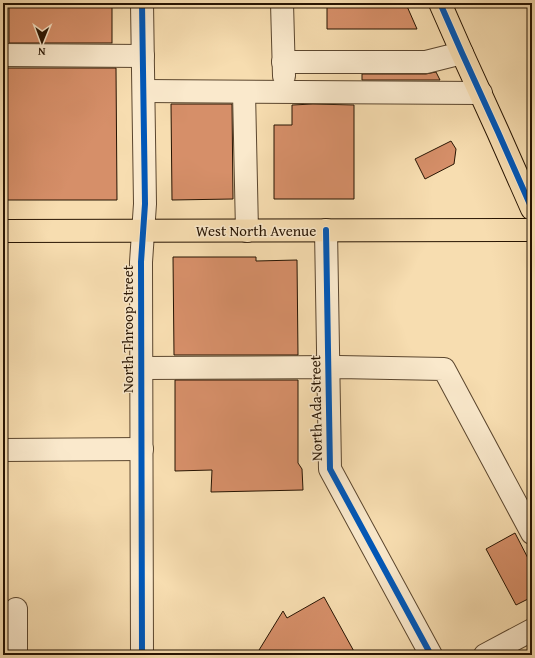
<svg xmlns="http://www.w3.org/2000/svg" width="535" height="658" font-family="'Gentium Book Plus',serif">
<rect width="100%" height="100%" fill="#f7ddb0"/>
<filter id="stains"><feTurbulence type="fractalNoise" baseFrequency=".005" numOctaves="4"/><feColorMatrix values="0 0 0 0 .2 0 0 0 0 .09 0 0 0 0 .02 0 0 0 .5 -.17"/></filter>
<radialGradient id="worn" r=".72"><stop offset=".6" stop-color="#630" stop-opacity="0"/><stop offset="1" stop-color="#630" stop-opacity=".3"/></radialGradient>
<g fill="#d68f69" stroke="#271402">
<rect x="9" y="3" width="103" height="40"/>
<path d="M 406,4 L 417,29 L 327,29 L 327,5 Z"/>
<path d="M 3,68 L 116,68 L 117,200 L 3,200 Z"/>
<path d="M 436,72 L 440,80 L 362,80 L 362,74 L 426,74 Z"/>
<path d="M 171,104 L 232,104 L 233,199 L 172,200 Z"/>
<path d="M 313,104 L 354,105 L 354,199 L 274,199 L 274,125 L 292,125 L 292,105 Z"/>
<path d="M 451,141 L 456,149 L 454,164 L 425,179 L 415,159 Z"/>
<path d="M 173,257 L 256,257 L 256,261 L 297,260 L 298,355 L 174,355 Z"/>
<path d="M 175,380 L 298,380 L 298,463 L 302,469 L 303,490 L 211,492 L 212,470 L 175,471 Z"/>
<path d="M 515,533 L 532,566 L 532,597 L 516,605 L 486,549 Z"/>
<path d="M 324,597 L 356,655 L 256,655 L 283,611 L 287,618 Z"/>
</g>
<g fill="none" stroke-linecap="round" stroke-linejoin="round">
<g stroke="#5b462e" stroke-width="24">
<g id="minor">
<path d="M 142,3 L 145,204 L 141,262 L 142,655"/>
<path d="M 282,3 L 284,76"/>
<path d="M 3,55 L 143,56"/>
<path d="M 283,62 L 426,62 L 462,53"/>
<path d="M 144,91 L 481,93"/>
<path d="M 244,92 L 247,231"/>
<path d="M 326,230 L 330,469 L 431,655"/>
<path d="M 142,368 L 338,367 L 444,369 L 532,533"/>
<path d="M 3,450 L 142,449"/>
<path d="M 16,609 L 16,655"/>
<path d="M 485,655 L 532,630"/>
</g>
</g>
<g stroke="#271402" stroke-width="24">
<g id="major">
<path d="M 440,3 L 462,53 L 498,132 L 532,209"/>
<path d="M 3,231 L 532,230"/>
</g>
</g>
<use href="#minor" stroke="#fae9cc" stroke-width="22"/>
<use href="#major" stroke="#f7ddb0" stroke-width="22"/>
<g stroke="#fae9cc" stroke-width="8">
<g id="cycleway">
<path d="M 142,3 L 145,204 L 141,262 L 142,655"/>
<path d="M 440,3 L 462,53 L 498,132 L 532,209"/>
<path d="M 326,230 L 330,469 L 431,655"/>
</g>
</g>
<use href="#cycleway" stroke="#0057b8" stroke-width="6"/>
</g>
<g text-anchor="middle" stroke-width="3" stroke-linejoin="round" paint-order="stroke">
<g font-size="15" fill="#271402" stroke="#fae9cc">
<text x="256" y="236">West North Avenue</text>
<text transform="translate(128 329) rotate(-90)" y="5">North Throop Street</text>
<text transform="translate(316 408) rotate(-91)" y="5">North Ada Street</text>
</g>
</g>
<rect width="535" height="658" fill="none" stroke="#f7ddb0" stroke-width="16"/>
<rect x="4" y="4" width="527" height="650" fill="none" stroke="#271402" stroke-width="2"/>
<rect x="8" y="8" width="519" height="642" fill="none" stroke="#271402"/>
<g transform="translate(42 42) rotate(181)" stroke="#fae9cc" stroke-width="3" paint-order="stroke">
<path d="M0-3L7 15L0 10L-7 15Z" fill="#271402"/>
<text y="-6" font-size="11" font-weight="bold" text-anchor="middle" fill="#271402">N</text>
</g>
<rect width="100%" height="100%" filter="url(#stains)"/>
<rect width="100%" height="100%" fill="url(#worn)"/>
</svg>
